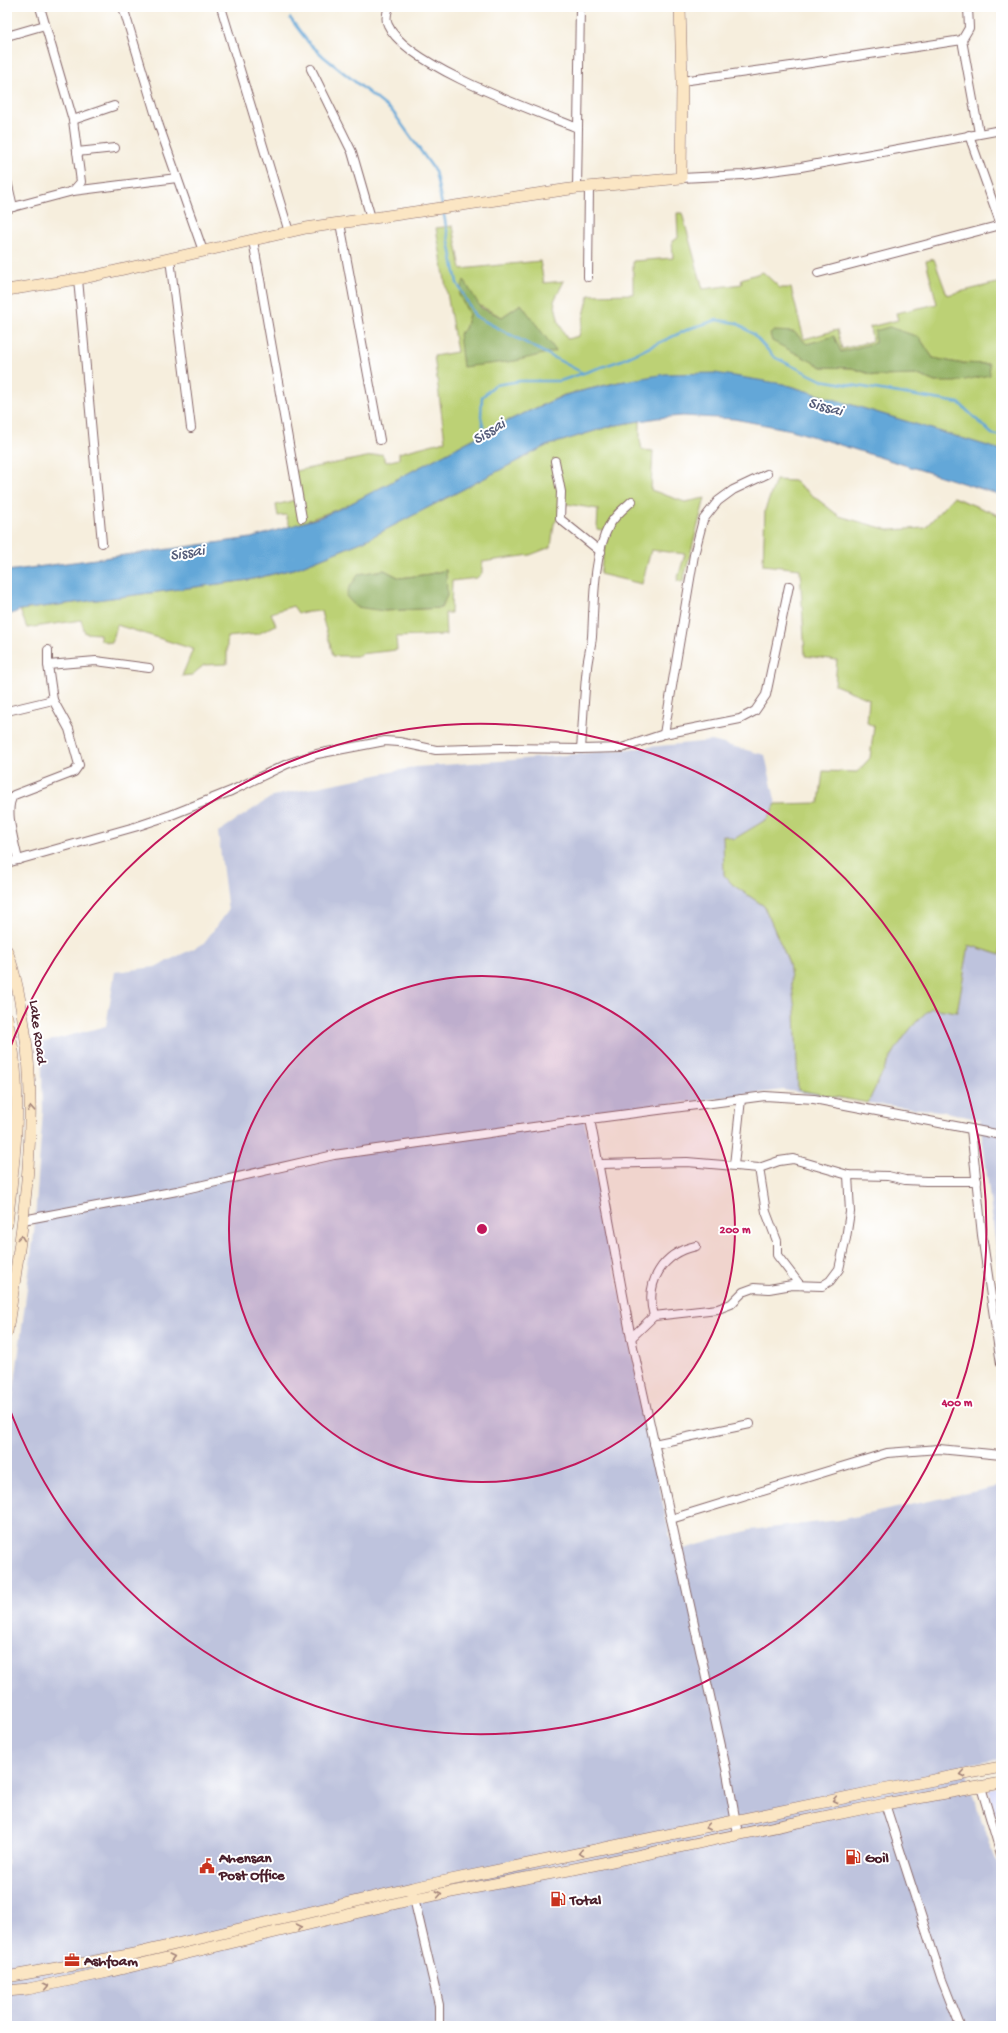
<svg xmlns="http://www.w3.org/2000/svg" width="1008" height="2033" font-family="'Gochi Hand',sans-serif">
<rect width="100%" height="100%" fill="#fff"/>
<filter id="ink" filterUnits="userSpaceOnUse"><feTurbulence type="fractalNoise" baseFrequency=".025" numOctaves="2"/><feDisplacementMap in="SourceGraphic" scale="8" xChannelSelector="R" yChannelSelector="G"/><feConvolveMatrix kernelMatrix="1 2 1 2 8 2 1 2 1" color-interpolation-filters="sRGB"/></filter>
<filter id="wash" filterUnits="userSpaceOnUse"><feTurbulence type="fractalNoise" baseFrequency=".012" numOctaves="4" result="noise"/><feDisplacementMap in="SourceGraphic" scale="16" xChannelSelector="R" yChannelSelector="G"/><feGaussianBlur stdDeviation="0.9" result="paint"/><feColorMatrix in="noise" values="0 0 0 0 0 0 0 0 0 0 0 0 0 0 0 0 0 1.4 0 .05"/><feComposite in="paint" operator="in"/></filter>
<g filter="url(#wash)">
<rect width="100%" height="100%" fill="#f6eedd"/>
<path fill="#d6d8f8" d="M 1001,1786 L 1001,1830 L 988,1789 Z"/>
<path fill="#bec3dd" d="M 776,480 L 794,481 L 839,516 L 889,530 L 925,528 L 953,497 L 1001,516 L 1001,1287 L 980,1120 L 947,1112 L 876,1104 L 783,1090 L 583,1115 L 673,1552 L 750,1530 L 839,1520 L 1001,1486 L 1001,1758 L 965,1765 L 975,1802 L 1001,1874 L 1001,2026 L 7,2026 L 7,1445 L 34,1233 L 43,1110 L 41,1043 L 106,1026 L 115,972 L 155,967 L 203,944 L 228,911 L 218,832 L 273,796 L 416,767 L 513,760 L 712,741 L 765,755 L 776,804 L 819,803 L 823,771 L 857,772 L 870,758 L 874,726 L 867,723 L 869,699 L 835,685 L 837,660 L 805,656 L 800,569 L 763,565 L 765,510 Z"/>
<g fill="#bcd174" stroke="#837850" fill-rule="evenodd">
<path d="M 677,213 L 682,213 L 703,289 L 742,284 L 741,279 L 763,272 L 780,288 L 791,288 L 804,339 L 837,330 L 842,349 L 872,341 L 870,327 L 898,320 L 896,313 L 937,304 L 926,261 L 934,259 L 947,295 L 1001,282 L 1001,450 L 783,384 L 619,382 L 564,395 L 505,422 L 346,506 L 290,527 L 286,515 L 278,516 L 276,505 L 295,500 L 290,472 L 382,454 L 386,462 L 399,459 L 399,453 L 445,441 L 434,356 L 457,352 L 436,228 L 453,226 L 461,269 L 540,261 L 544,283 L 564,281 L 554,301 L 559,323 L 567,339 L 579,336 L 589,295 L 633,294 L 633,261 L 673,258 L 672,241 L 678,238 ZM 459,295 L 502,317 L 521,304 L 555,351 L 459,334 L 465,329 L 469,314 ZM 794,332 L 807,344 L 834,337 L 841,352 L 875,343 L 919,337 L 933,358 L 958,363 L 989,364 L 935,382 L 918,375 L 876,376 L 852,368 L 822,367 Z"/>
<path d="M 640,421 L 640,439 L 642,450 L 653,451 L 651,490 L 685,502 L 705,498 L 683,582 L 677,581 L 685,554 L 651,550 L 642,584 L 600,574 L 604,551 L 611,532 L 597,529 L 598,509 L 567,504 L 554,524 L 551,547 L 530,555 L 482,562 L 482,573 L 477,578 L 452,581 L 451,613 L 445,613 L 446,635 L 396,637 L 397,650 L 360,654 L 360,656 L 333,656 C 330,640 324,627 321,611 L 298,613 L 293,606 L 271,613 L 276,625 L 258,634 L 227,637 L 227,664 L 204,665 L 192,675 L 182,676 L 193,649 L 117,625 L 112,643 L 100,640 L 100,634 L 85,633 L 81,620 L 27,628 L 20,610 L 249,580 L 297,568 L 364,541 L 546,446 L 611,426 ZM 384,570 L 400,578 L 430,574 L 446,570 L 441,608 L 384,611 Z"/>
<path d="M 776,480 L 794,481 L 839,516 L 889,530 L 925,528 L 953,497 L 1001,516 L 1001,955 L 969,945 L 957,1012 L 931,1008 C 900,1034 885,1067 868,1103 L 798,1090 L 795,1010 L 789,963 L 764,906 L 733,885 L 724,875 L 723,835 L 734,839 L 767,819 L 776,804 L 819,803 L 823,771 L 857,772 L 870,758 L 874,726 L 867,723 L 869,699 L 835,685 L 837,660 L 805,656 L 800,569 L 763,565 L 765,510 Z"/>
</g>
<g fill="#95b366" stroke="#706948">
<path d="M 464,280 L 481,308 L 502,317 L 521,304 L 556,351 L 515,361 L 463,367 L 459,334 L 465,329 L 469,314 L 459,295 Z"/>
<path d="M 889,327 L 919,337 L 933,358 L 958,363 L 989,364 L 990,375 L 955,382 L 935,382 L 918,375 L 876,376 L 852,368 L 822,367 L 772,341 L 770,334 L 774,331 L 794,332 L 807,344 L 834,336 L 841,352 L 875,343 L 875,331 Z"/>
<path d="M 384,570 L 400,578 L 430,574 L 446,570 L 447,596 L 441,608 L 384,611 L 356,607 L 346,596 L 349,588 L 359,574 Z"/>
</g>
<path fill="#63a7d8" stroke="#566382" d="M 715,373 L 783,384 L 1001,450 L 1001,495 L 792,430 L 734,419 L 683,416 L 657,418 L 611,426 L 546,446 L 364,541 L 297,568 L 249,580 L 20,610 L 7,616 L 7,571 L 251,538 L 318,518 L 346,506 L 505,422 L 565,395 L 619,382 L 665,374 Z"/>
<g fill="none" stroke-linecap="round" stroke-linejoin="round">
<g stroke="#63a7d8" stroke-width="2.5">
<path d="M 290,18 L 308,42 L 324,57 L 393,112 L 435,171 L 442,205"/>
<path d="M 443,210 L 457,283 L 475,316 L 583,373"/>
<path d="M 485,434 L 481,417 L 482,397 L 495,385 L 520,381 L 560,381 L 622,360 L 691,328 L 717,320 L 737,323 L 753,334 L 774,357 L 821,380 L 959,403 L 992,434 L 1001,436"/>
</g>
</g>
</g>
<g filter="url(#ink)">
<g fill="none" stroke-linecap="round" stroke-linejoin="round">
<g stroke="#866769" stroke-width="10">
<g id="street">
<path d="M 123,7 L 159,126 L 203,251"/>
<path d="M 221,7 L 289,232"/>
<path d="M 389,7 C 387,12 385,19 388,25 C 406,66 535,111 578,128"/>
<path d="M 7,36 L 45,25"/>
<path d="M 962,40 L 969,28 L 968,7"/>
<path d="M 311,69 L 352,152 L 371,218"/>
<path d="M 682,81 L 791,66 L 962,40 L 979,133"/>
<path d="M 73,120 L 114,106"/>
<path d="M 969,135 L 1001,225"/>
<path d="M 77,152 L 115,148"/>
<path d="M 681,178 L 743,175 L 801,167 L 1001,130"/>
<path d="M 7,181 L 13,207 L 7,209"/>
<path d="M 577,188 L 580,7"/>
<path d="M 73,191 L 177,178"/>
<path d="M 13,207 L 73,191 L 81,182 L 73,120 L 40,7"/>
<path d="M 340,223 L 380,440"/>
<path d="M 253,240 L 302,518"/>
<path d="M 170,259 L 191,428"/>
<path d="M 818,273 L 1001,225"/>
<path d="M 588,277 L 589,187"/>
<path d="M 78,279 L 102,543"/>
<path d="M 555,461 L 561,492 L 560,519 L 601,552"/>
<path d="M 48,650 L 48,665 L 53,700"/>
<path d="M 48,665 L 96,661 L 149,668"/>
<path d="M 7,711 L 53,700 L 69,729 L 79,765 L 74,772 L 14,795 C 3,807 15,844 18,860"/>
<path d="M 664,734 L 694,555 L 703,520 L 718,501 L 733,490 L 767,474"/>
<path d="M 581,749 L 622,748 L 664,734 L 740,719 L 755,711 L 766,695 L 789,586"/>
<path d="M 7,863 L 138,826 L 171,815 L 231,791 L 287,764 L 317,754 L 385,741 L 399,742 L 436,750 L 501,748 L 581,749 C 583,722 584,694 587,667 C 588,657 591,647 592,637 C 594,604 593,555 609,526 C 614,516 623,509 632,501"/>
<path d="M 590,1119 L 765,1096 L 814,1099 L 971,1129"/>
<path d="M 1001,1135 L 971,1129 L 982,1235 L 1001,1364"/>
<path d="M 599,1164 L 687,1162 L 759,1168 L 779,1161 L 793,1159 L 848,1175 L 888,1176 L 905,1180 L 926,1181 L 977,1181"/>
<path d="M 734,1165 L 741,1099"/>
<path d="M 759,1168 L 766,1212 L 777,1241 L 777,1255 L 800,1285"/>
<path d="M 23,1220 L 177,1191 L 334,1155 L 590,1119 L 631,1338 L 727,1773 L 738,1834"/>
<path d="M 654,1316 C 644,1282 663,1253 696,1246"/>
<path d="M 631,1338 L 654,1316 L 718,1309 L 731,1304 L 743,1292 L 754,1288 L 769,1289 L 792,1285 L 822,1286 L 830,1281 L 839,1269 L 846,1238 L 850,1212 L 848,1175"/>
<path d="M 654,1444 L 750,1424"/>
<path d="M 671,1519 L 887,1453 L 939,1449 L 1001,1455"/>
<path d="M 981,1787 L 1001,1854"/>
<path d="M 885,1804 L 942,1980 L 960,2026"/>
<path d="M 413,1894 L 439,2005 L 439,2026"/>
</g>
</g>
<g stroke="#866769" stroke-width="12">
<g id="secondary">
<path d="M 7,290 L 84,278 L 306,228 L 577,188 L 681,178 L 682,81 L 680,7"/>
<path d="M 7,951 C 16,975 20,1000 24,1025 C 40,1128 22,1231 7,1332"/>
<path d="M 7,1017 C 9,1031 13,1045 14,1059 C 21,1113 13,1170 7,1224"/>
<path d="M 7,1977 L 134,1954 L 412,1888 L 882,1790 L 1001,1767"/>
<path d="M 7,1991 L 28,1989 L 108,1972 L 414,1899 L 574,1869 L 885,1804 L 1001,1783"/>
</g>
</g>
<use href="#street" stroke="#fff" stroke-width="8"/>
<use href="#secondary" stroke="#fbe6c4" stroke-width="11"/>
</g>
<defs><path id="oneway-chevron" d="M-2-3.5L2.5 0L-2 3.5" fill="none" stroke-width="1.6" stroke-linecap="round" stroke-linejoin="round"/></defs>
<g stroke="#a28278">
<use href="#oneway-chevron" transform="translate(31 1109) rotate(-93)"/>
<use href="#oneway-chevron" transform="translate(21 1238) rotate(-82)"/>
<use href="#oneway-chevron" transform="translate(963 1774) rotate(169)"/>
<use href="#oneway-chevron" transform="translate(835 1800) rotate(168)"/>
<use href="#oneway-chevron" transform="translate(708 1827) rotate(169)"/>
<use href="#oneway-chevron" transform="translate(581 1853) rotate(168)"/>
<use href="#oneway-chevron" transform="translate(439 1894) rotate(-11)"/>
<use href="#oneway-chevron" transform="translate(299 1927) rotate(-14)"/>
<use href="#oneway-chevron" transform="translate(172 1957) rotate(-13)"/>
<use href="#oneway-chevron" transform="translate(46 1986) rotate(-12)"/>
</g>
</g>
<circle cx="482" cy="1229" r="253" fill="#c2185b" fill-opacity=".12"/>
<g fill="none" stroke="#c2185b" stroke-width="2">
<circle cx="482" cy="1229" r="253"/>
<path d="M7 1056A505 505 0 1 1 7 1402"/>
</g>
<defs>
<g id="fuel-bare" transform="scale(1.2)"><path d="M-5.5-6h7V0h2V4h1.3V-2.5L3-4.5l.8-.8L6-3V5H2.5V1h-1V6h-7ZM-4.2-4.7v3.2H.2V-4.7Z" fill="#c8321e" stroke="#fff" stroke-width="2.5" paint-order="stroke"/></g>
<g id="civic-bare" transform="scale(1.2)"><path d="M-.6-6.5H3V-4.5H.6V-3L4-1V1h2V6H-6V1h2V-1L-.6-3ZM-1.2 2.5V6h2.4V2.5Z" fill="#c8321e" stroke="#fff" stroke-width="2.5" paint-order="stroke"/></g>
<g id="office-bare" transform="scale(1.2)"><path d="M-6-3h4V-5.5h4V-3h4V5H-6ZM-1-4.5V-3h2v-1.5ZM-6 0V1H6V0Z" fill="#c8321e" stroke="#fff" stroke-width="2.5" paint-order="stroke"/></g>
</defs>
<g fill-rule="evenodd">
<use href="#fuel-bare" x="853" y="1857"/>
<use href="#civic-bare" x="207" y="1866"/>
<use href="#fuel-bare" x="558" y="1899"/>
<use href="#office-bare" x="72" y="1960"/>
</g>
<g text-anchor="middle" stroke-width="4" stroke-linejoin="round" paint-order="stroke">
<g font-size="15" fill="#4a1f2b" stroke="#fff">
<text transform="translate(39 1032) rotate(83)" y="5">Lake Road</text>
</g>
<g font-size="15" font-weight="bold" fill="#4a1f2b" stroke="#fff" text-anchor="start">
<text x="219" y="1862">Ahensan<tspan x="219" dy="17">Post Office</tspan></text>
<text x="865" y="1862">Goil</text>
<text x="570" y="1904">Total</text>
<text x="84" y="1965">Ashfoam</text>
</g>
<g font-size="16" font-style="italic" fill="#555c79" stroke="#fff">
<text transform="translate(826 405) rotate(15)" y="6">Sissai</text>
<text transform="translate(488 430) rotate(-32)" y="6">Sissai</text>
<text transform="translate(187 551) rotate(-9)" y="6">Sissai</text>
</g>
</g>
<circle cx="482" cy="1229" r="6" fill="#c2185b" stroke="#fff" stroke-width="2"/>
<g font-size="12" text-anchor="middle" font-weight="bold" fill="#c2185b" stroke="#fff" stroke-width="4" stroke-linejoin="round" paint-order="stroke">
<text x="735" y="1233">200 m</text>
<text x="957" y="1406">400 m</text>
</g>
<rect width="1008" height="2033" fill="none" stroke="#fff" stroke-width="24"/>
</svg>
